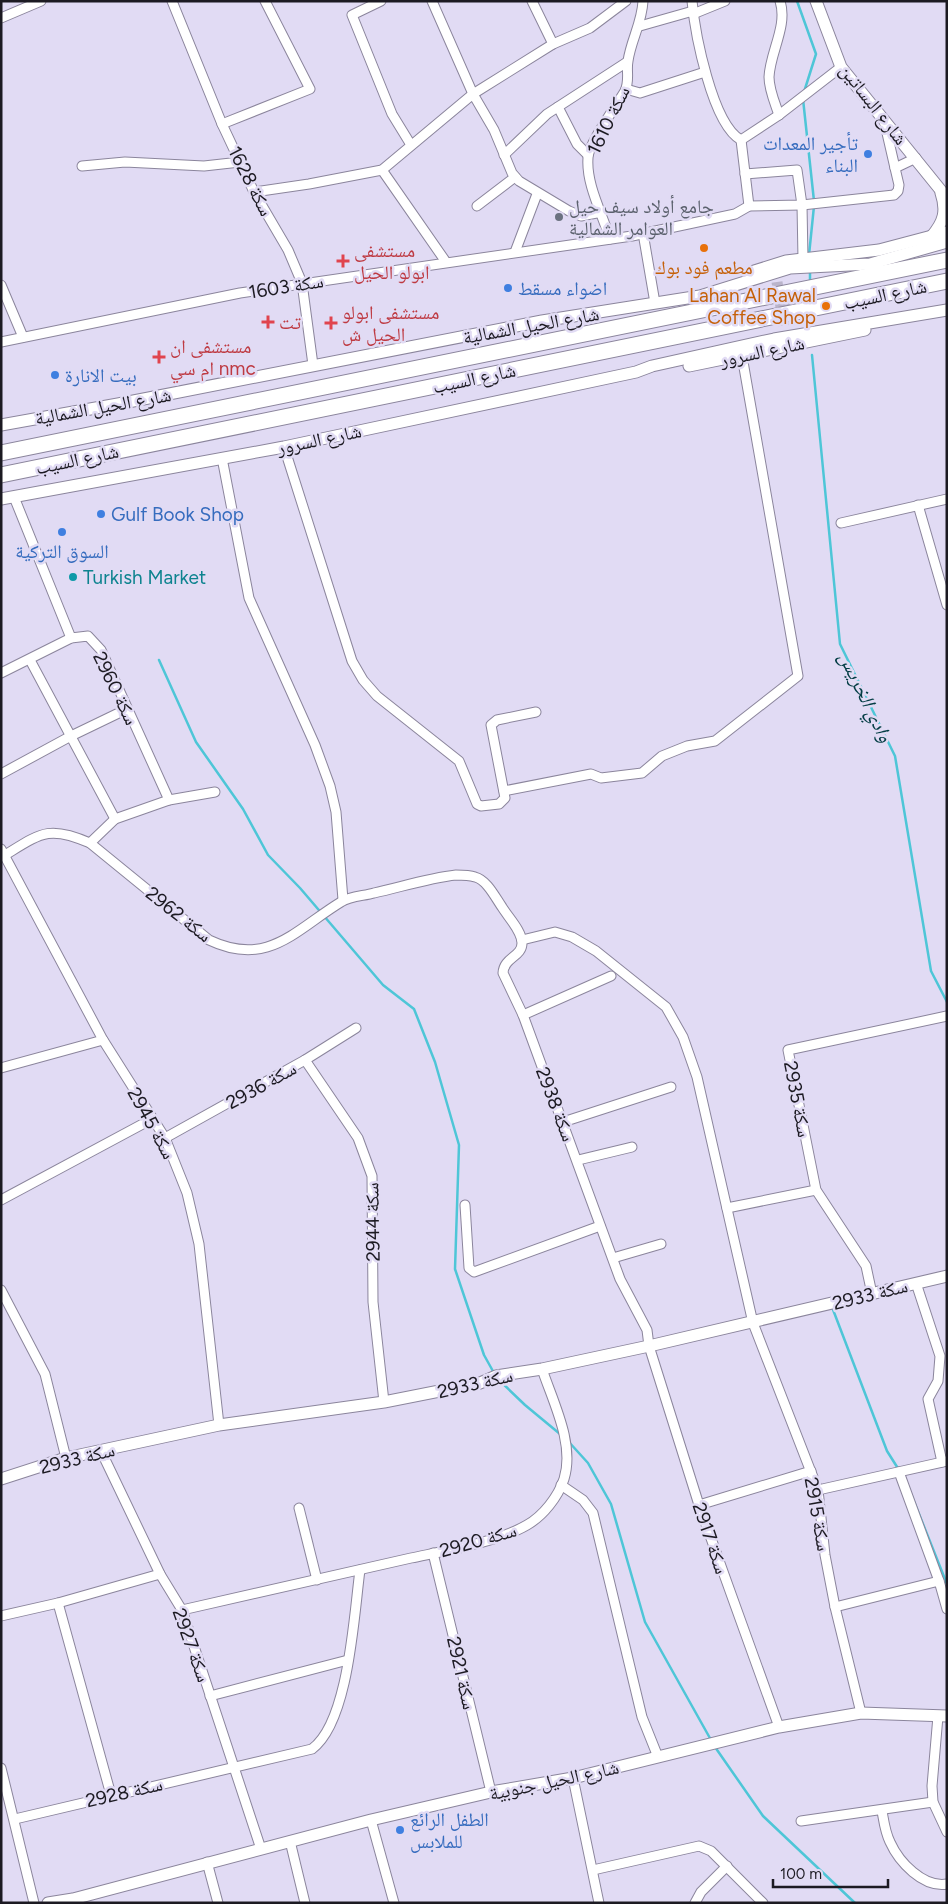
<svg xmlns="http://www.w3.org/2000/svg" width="948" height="1904" font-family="Figtree,'Noto Naskh Arabic',sans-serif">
<rect width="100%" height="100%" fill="#e1dbf4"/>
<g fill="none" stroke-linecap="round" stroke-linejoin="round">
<g stroke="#4ec6d7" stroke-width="2.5">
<path d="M 797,1 L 816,54 L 804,92"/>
<path d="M 803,99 L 814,201"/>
<path d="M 809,255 L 814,206"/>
<path d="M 810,271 L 810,282"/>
<path d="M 812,355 L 840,644 L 895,756 L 931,971 L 947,1002"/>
<path d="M 159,660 L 196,742 L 243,809 L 268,855 L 300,888 L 383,985 L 414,1009 L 435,1062 L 459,1145 L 455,1269 L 484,1355 L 494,1373"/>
<path d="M 832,1307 L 887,1451 L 899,1470"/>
<path d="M 499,1380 L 525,1405 L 560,1434"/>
<path d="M 568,1441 L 588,1463 L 611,1504 L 645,1622 L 711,1740"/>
<path d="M 905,1479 L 947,1584"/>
<path d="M 715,1747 L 763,1816 L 855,1903"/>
</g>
<g stroke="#bab4ca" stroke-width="11" stroke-dasharray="11 5.5" stroke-linecap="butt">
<path d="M 777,282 L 784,326"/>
<path d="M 785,287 L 793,324"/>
</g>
<g stroke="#8b859c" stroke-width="11">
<g id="minor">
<path d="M 172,1 L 222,124 L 254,192 L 288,250 L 302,283 L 313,365"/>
<path d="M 381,1 L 352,15 L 392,114 L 411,145"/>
<path d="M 432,1 L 473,94 L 494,130 L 512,173 L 519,181 L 569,211 L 581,216 L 602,212"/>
<path d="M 532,1 L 553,44"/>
<path d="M 692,1 C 695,33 712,124 741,140 L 779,115 L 841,67"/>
<path d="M 693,14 L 725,1"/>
<path d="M 1,18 L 41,1"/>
<path d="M 640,26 L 693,11"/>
<path d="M 626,89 L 640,93 L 705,72"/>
<path d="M 558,107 L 577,144 L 588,155"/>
<path d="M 779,115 C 775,103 769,90 769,77 C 770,52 788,26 780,1"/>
<path d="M 884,120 L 895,168"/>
<path d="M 222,124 L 310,89 L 265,1"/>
<path d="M 741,140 L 749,206"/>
<path d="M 504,155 L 547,114 L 627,62"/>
<path d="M 82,166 L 125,162 L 204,166 L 240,162"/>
<path d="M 382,170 L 446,262"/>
<path d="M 745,174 L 797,170 L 802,205 L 803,259"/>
<path d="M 254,192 L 309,184 L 382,170 L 473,94 L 553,44 L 590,28 L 626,1"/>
<path d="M 477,206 L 515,177"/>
<path d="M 643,233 L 655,303"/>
<path d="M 610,239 C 602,213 586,184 588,158 C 588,144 617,105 625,91 C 630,80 626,71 628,61 C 631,40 642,23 643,1"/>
<path d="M 515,252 L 537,194"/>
<path d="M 1,285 L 23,337"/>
<path d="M 1,342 L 240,293 L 632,236 L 735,214 L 749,206 L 802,205 L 894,195 L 898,191 L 899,185 L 895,168 L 916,158"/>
<path d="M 284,447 L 352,661 L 363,680 L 377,696 L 459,761 L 477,804 L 481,806 L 499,804 L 505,798 L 491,725 L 497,720 L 536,712"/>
<path d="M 222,458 L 249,598 L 315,745 L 330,786 L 336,812 L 343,900"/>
<path d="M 14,497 L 71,638"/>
<path d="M 918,505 L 947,605"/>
<path d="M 841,523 L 947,499"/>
<path d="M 30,660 L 115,819"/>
<path d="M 1,673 L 71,638 L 88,636 L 101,650 L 169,800"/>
<path d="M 1,774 L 71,736 L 127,709"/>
<path d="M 504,791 L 591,774 L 601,778 L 642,773 L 662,756 L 687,746 L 715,741 L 798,676 L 742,356"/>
<path d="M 90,843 L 115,819 L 169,800 L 215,792"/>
<path d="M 1,849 L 103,1040 L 165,1138 L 187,1193 L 199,1244 L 219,1425"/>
<path d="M 5,855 C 41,833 49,825 90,843 L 209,940 C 268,968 295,930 341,902 C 350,896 364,896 374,893 C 401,887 429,878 456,875 C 462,875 469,875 475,877 C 487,880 495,897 502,907 C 508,917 522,931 522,943 C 522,957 504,957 503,973 L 523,1015 L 620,1279 L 647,1330 L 649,1346 L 699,1505 L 779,1727"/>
<path d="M 522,940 L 555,932 L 572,937 L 596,951 L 666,1007 L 683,1037 L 697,1077 L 753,1323 L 818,1490 L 825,1555 L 835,1607 L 861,1713"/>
<path d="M 523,1015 L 611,976"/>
<path d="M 305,1060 L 358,1138 L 372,1176 L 373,1302 L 384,1402"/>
<path d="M 1,1068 L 103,1040"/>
<path d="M 563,1122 L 671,1087"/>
<path d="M 165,1138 L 305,1060 L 356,1028"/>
<path d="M 578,1160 L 632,1147"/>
<path d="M 1,1200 L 152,1119"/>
<path d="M 465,1205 L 469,1268 L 474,1272 L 600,1226"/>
<path d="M 727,1208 L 816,1190"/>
<path d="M 613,1258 L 661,1244"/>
<path d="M 916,1283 L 940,1356 L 938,1381 L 928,1399 L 942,1462"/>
<path d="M 1,1290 L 45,1374 L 66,1458"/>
<path d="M 872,1294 L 866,1266 L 816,1190 L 788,1050 L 947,1016"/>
<path d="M 101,1451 L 160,1574 L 182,1610 L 261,1849"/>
<path d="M 899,1472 L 939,1581"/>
<path d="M 561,1485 L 583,1500 L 593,1513 L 642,1717 L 658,1757"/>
<path d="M 818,1490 L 947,1461"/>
<path d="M 699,1505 L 811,1471"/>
<path d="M 299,1508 L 317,1580"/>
<path d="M 433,1553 L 491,1792"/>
<path d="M 58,1603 L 111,1795"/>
<path d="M 835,1607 L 939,1581 L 947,1609"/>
<path d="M 182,1610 C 258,1593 334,1576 411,1558 C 444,1551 498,1542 527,1525 C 543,1516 558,1497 564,1479 C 575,1444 553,1402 542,1369"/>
<path d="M 1,1616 L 58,1603 L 160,1574"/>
<path d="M 210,1696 L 348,1660"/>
<path d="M 938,1716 L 932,1786 L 933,1802 L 947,1832"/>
<path d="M 1,1768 L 34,1903"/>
<path d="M 573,1778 L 599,1903"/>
<path d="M 882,1811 C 884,1822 885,1832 890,1842 C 899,1862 923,1888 947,1884"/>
<path d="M 15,1819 L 312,1749 C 349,1722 354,1614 360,1570"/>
<path d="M 371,1820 L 394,1903"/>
<path d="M 801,1821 L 933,1802"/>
<path d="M 290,1841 L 305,1903"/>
<path d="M 207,1862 L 218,1903"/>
<path d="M 593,1870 L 699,1846 L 711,1851 L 763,1903"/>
<path d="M 695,1903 L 701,1892 L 727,1866"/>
</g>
</g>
<g stroke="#8b859c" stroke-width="13">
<g id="tertiary">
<path d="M 816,1 L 841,67 L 947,198"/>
<path d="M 931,237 C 944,222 947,211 941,193"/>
<path d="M 751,272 L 786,261 L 879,250 L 947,232"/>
<path d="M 689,366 L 865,330"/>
<path d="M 1,425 L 118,404 L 542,321 L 700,296 L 790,268 L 870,264 L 947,242"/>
<path d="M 1,499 L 284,447 L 636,372 L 652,366 L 774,339 L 947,310"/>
<path d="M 1,1479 L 66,1458 L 219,1425 L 384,1402 L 480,1383 L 496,1376 L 542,1369 L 649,1346 L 947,1276"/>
<path d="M 48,1903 L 73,1899 L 371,1820 L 491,1792 L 573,1778 L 779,1727 L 861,1713 L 947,1716"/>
</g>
</g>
<g stroke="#8b859c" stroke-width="17">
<g id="trunk">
<path d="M 1,453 L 947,260"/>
<path d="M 1,475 L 947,281"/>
</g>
</g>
<use href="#minor" stroke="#fff" stroke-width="9"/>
<use href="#tertiary" stroke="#fff" stroke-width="11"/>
<use href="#trunk" stroke="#fff" stroke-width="15"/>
</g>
<g fill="#3f7fe0" stroke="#e1dbf4" stroke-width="2">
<circle cx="868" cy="154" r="5"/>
<circle cx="508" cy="288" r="5"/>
<circle cx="55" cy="375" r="5"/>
<circle cx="101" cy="514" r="5"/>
<circle cx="62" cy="532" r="5"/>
<circle cx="400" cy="1830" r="5"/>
</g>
<circle fill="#6b7280" stroke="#e1dbf4" stroke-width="2" cx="559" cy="217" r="5"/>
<g fill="#e8710a" stroke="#e1dbf4" stroke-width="2">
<circle cx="704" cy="248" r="5"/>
<circle cx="826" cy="306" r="5"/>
</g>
<g fill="#e0444e" stroke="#e1dbf4" stroke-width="2">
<path d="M340.5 253.5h5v5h5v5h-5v5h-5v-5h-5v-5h5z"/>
<path d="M265.5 314.5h5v5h5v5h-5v5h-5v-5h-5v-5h5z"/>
<path d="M328.5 315.5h5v5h5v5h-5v5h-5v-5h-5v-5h5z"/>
<path d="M156.5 349.5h5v5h5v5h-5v5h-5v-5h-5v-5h5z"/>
</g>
<circle fill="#0f9aa8" stroke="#e1dbf4" stroke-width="2" cx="73" cy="577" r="5"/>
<g text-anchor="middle" stroke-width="5" stroke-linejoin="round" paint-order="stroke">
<g font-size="19" fill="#1c1a22" stroke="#e1dbf4">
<text transform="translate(874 104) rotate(52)" y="7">شارع البساتين</text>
<text transform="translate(608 120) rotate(-64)" y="7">سكة 1610</text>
<text transform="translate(251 181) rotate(63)" y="7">سكة 1628</text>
<text transform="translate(286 286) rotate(-9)" y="7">سكة 1603</text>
<text transform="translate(885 294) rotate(-12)" y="7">شارع السيب</text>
<text transform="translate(531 325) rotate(-10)" y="7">شارع الحيل الشمالية</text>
<text transform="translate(762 351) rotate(-12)" y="7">شارع السرور</text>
<text transform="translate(474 378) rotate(-12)" y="7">شارع السيب</text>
<text transform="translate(103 406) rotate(-10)" y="7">شارع الحيل الشمالية</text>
<text transform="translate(319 439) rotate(-12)" y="7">شارع السرور</text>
<text transform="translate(77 459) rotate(-12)" y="7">شارع السيب</text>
<text transform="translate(116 688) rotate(64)" y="7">سكة 2960</text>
<text transform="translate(179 914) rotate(38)" y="7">سكة 2962</text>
<text transform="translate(261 1085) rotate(-29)" y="7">سكة 2936</text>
<text transform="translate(798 1099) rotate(79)" y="7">سكة 2935</text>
<text transform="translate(556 1104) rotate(69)" y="7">سكة 2938</text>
<text transform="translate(152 1123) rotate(61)" y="7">سكة 2945</text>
<text transform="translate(372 1222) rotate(-91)" y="7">سكة 2944</text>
<text transform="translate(870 1294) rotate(-14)" y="7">سكة 2933</text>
<text transform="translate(475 1383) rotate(-13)" y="7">سكة 2933</text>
<text transform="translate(77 1458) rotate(-14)" y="7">سكة 2933</text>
<text transform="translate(818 1514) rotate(80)" y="7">سكة 2915</text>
<text transform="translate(711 1538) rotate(71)" y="7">سكة 2917</text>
<text transform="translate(478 1540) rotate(-16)" y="7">سكة 2920</text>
<text transform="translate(192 1645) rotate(70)" y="7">سكة 2927</text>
<text transform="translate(462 1673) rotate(77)" y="7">سكة 2921</text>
<text transform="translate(554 1780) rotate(-12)" y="7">شارع الحيل جنوبية</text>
<text transform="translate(124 1792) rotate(-13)" y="7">سكة 2928</text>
</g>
<g font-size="19" fill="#366cbe" stroke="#e1dbf4" text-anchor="start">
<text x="858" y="150" text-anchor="end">تأجير المعدات<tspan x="858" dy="22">البناء</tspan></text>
<text x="518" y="295">اضواء مسقط</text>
<text x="65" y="382">بيت الانارة</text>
<text x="111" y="521">Gulf Book Shop</text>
<text x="62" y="558" text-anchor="middle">السوق التركية</text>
<text x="410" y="1826">الطفل الرائع<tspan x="410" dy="22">للملابس</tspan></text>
</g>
<g font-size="19" fill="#5b616d" stroke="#e1dbf4" text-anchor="start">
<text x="569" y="213">جامع أولاد سيف حيل<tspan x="569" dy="22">العوامر الشمالية</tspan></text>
</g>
<g font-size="19" fill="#be3a42" stroke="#e1dbf4" text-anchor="start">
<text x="354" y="257">مستشفى<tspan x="354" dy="22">ابولو الحيل</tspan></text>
<text x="342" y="319">مستشفى ابولو<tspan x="342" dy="22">الحيل ش</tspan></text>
<text x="279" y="329">تت</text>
<text x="170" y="353">مستشفى ان<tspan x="170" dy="22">ام سي nmc</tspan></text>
</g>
<g font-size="19" fill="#c56008" stroke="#e1dbf4">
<text x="704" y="274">مطعم فود بوك</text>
<text x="816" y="302" text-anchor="end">Lahan Al Rawal<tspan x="816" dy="22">Coffee Shop</tspan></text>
</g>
<g font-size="19" fill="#0d838f" stroke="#e1dbf4" text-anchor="start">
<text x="83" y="584">Turkish Market</text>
</g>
<g font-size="20" font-style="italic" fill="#033d44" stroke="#e1dbf4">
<text transform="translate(866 697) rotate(64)" y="7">وادي الخريس</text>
</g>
</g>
<rect width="948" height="1904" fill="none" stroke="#1c1a22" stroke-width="5"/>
<path d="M773 1879v8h115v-8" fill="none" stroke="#1c1a22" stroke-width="2.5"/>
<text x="780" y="1879" font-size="15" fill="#1c1a22" stroke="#e1dbf4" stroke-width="4" paint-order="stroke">100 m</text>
</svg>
